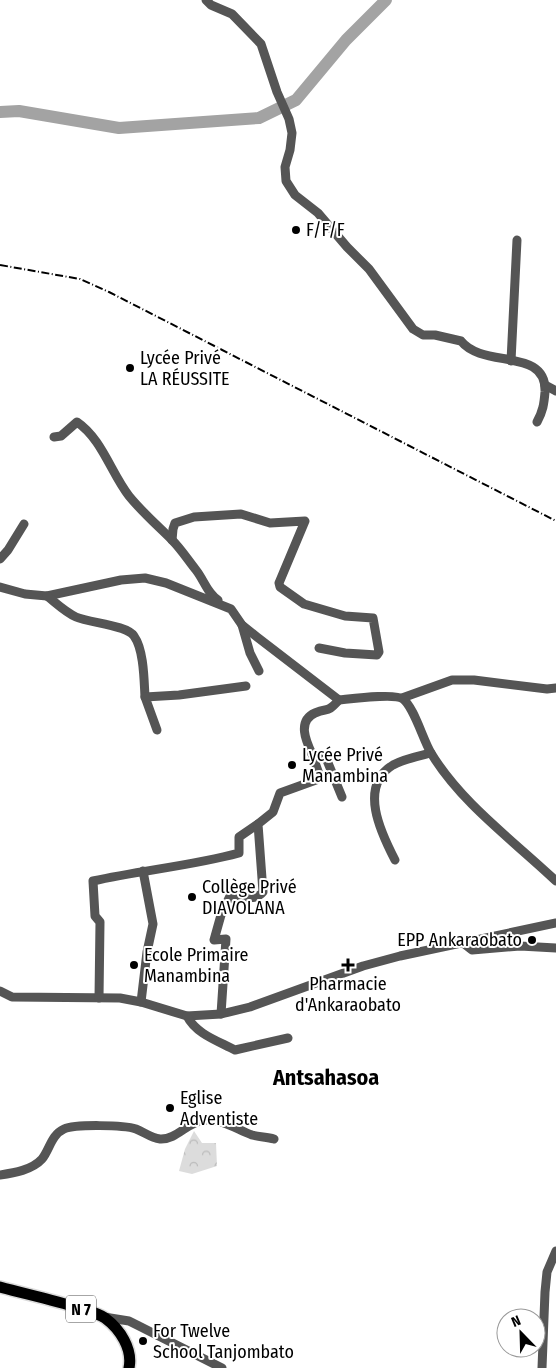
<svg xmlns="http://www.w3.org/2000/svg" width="556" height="1368" font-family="'Fira Sans Condensed',sans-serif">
<defs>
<pattern id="forest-crowns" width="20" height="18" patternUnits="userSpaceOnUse" patternTransform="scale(1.25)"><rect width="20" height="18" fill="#dcdcdc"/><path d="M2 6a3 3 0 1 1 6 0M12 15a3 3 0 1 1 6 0" fill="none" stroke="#bbb"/></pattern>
</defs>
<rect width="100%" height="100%" fill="#fff"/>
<path fill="url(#forest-crowns)" d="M 194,1131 L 202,1143 L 216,1143 L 217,1166 L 192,1174 L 179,1171 L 185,1149 Z"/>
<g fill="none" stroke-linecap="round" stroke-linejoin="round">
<path stroke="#a3a3a3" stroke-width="12" d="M 0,112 L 19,111 L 119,128 L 259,118 L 296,100 L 346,40 L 386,0"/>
<g stroke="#dbdbdb" stroke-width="14">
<path id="major" d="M 0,1287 C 26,1294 53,1300 79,1308 C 88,1311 98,1313 105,1318 C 120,1329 133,1349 129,1368"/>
</g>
<g stroke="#555" stroke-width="9">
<path d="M 206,0 L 211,5 L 232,14 L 261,44 L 277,92 L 289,119 L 292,133 L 290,150 L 285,167 L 286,181 L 295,195 L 318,213 L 347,247 L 369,269 L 413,329 L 423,335 L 435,335 L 461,341 C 483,369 547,347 545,392 C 544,404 543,411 537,422"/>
<path d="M 511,361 L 517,240"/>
<path d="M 545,385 L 556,391"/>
<path d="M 54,437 L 61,436 L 77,422 C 102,439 111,473 129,496 C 142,512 158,526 172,540 C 181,549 188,560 196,570 C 204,580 207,593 218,600"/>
<path d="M 172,540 L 173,529 L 175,523 L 194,517 L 241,514 L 270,523 L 305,521 L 279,583 L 280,587 L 304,604 L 345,616 L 373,618 L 379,652 L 377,655 L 345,653 L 319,648"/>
<path d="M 0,559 L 8,550 L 24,524"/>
<path d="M 0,587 L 25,594 L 47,596 L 121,580 L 145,578 L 166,583 L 231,609 L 242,625 L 257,637 L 339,700 C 350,699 395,693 403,699 C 414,707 423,740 431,753 C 461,803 514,841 556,881"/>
<path d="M 47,596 C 56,603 65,612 76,617 C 90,623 127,625 134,636 C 144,650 144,680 145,697"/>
<path d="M 242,625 L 250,653 L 259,671"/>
<path d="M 402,698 L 452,680 L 474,680 L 547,689 L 556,688"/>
<path d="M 339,700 C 326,714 329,707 315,713 C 297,721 306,741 312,754 L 326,758 L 342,797"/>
<path d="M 157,730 L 145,697 L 179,695 L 246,686"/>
<path d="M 395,860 C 381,833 358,786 393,765 C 404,759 419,756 431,753"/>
<path d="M 463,943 L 472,950 L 520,946 L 556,948"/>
<path d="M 0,991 L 12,997 L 120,998 L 141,1002 L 187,1016 L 221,1014 L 250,1007 L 363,966 L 400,956 L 556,923"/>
<path d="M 99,998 L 100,922 L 95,916 L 93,881 C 142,870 191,866 239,853 L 239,837 L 258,824"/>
<path d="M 141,1002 L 147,952 L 153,924 L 143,871"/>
<path d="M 221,1014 L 226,939 L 214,940 L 221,915 L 231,894 C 242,896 255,902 263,892 L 258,824 L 273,812 L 280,793 L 316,780 L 319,774 L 312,754"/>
<path d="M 187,1016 C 196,1034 218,1041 235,1050 L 288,1038"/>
<path d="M 0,1175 C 14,1173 32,1170 42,1159 C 50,1149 51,1135 64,1129 C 75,1124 124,1125 136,1129 C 144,1132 151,1138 160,1139 C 177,1140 188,1121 205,1120 C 222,1119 236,1129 252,1135 C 259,1137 267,1137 274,1139"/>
<path d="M 104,1317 L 129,1321 L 141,1327 L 222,1368"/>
<path d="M 542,1368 L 545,1292 L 547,1272 L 556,1251"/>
</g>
<use href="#major" stroke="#000" stroke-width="11"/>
<path stroke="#000" stroke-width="2" stroke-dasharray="8 2.5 1 2.5" stroke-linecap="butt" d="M 0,265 L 80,279 L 109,292 L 556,521"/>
</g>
<g fill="#000" stroke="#fff" stroke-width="2">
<circle cx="296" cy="230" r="5"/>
<circle cx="130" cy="368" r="5"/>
<circle cx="292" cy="765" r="5"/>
<circle cx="192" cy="897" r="5"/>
<circle cx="532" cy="940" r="5"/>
<circle cx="134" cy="965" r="5"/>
<path d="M345.5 957.5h5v5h5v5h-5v5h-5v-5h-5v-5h5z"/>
<circle cx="170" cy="1108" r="5"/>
<circle cx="143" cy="1341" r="5"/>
</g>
<g text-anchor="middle" stroke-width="4" stroke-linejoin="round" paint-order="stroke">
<rect fill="#fff" stroke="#4c4c4c" stroke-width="1" x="66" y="1295.5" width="30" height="27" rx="4"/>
<g font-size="16" font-weight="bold" fill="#000">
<text x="81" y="1315">N 7</text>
</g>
<g font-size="18" fill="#000" stroke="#fff" text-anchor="start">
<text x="306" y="236">F/F/F</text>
<text x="140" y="364">Lycée Privé<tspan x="140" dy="21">LA RÉUSSITE</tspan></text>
<text x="302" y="761">Lycée Privé<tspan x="302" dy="21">Manambina</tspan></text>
<text x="202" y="893">Collège Privé<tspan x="202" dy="21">DIAVOLANA</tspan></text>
<text x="522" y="946" text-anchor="end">EPP Ankaraobato</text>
<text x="144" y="961">Ecole Primaire<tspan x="144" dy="21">Manambina</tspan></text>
<text x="348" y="990" text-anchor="middle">Pharmacie<tspan x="348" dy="21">d'Ankaraobato</tspan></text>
<text x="180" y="1104">Eglise<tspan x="180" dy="21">Adventiste</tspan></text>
<text x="153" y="1337">For Twelve<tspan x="153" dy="21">School Tanjombato</tspan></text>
</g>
<g font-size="22" font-weight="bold" fill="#000" stroke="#fff">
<text x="326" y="1085">Antsahasoa</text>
</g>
</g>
<g transform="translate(521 1333) rotate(337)"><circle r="24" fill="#ffffff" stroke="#999999"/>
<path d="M0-4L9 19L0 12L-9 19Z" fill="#000000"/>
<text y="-8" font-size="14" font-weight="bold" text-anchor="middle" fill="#000000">N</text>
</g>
</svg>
